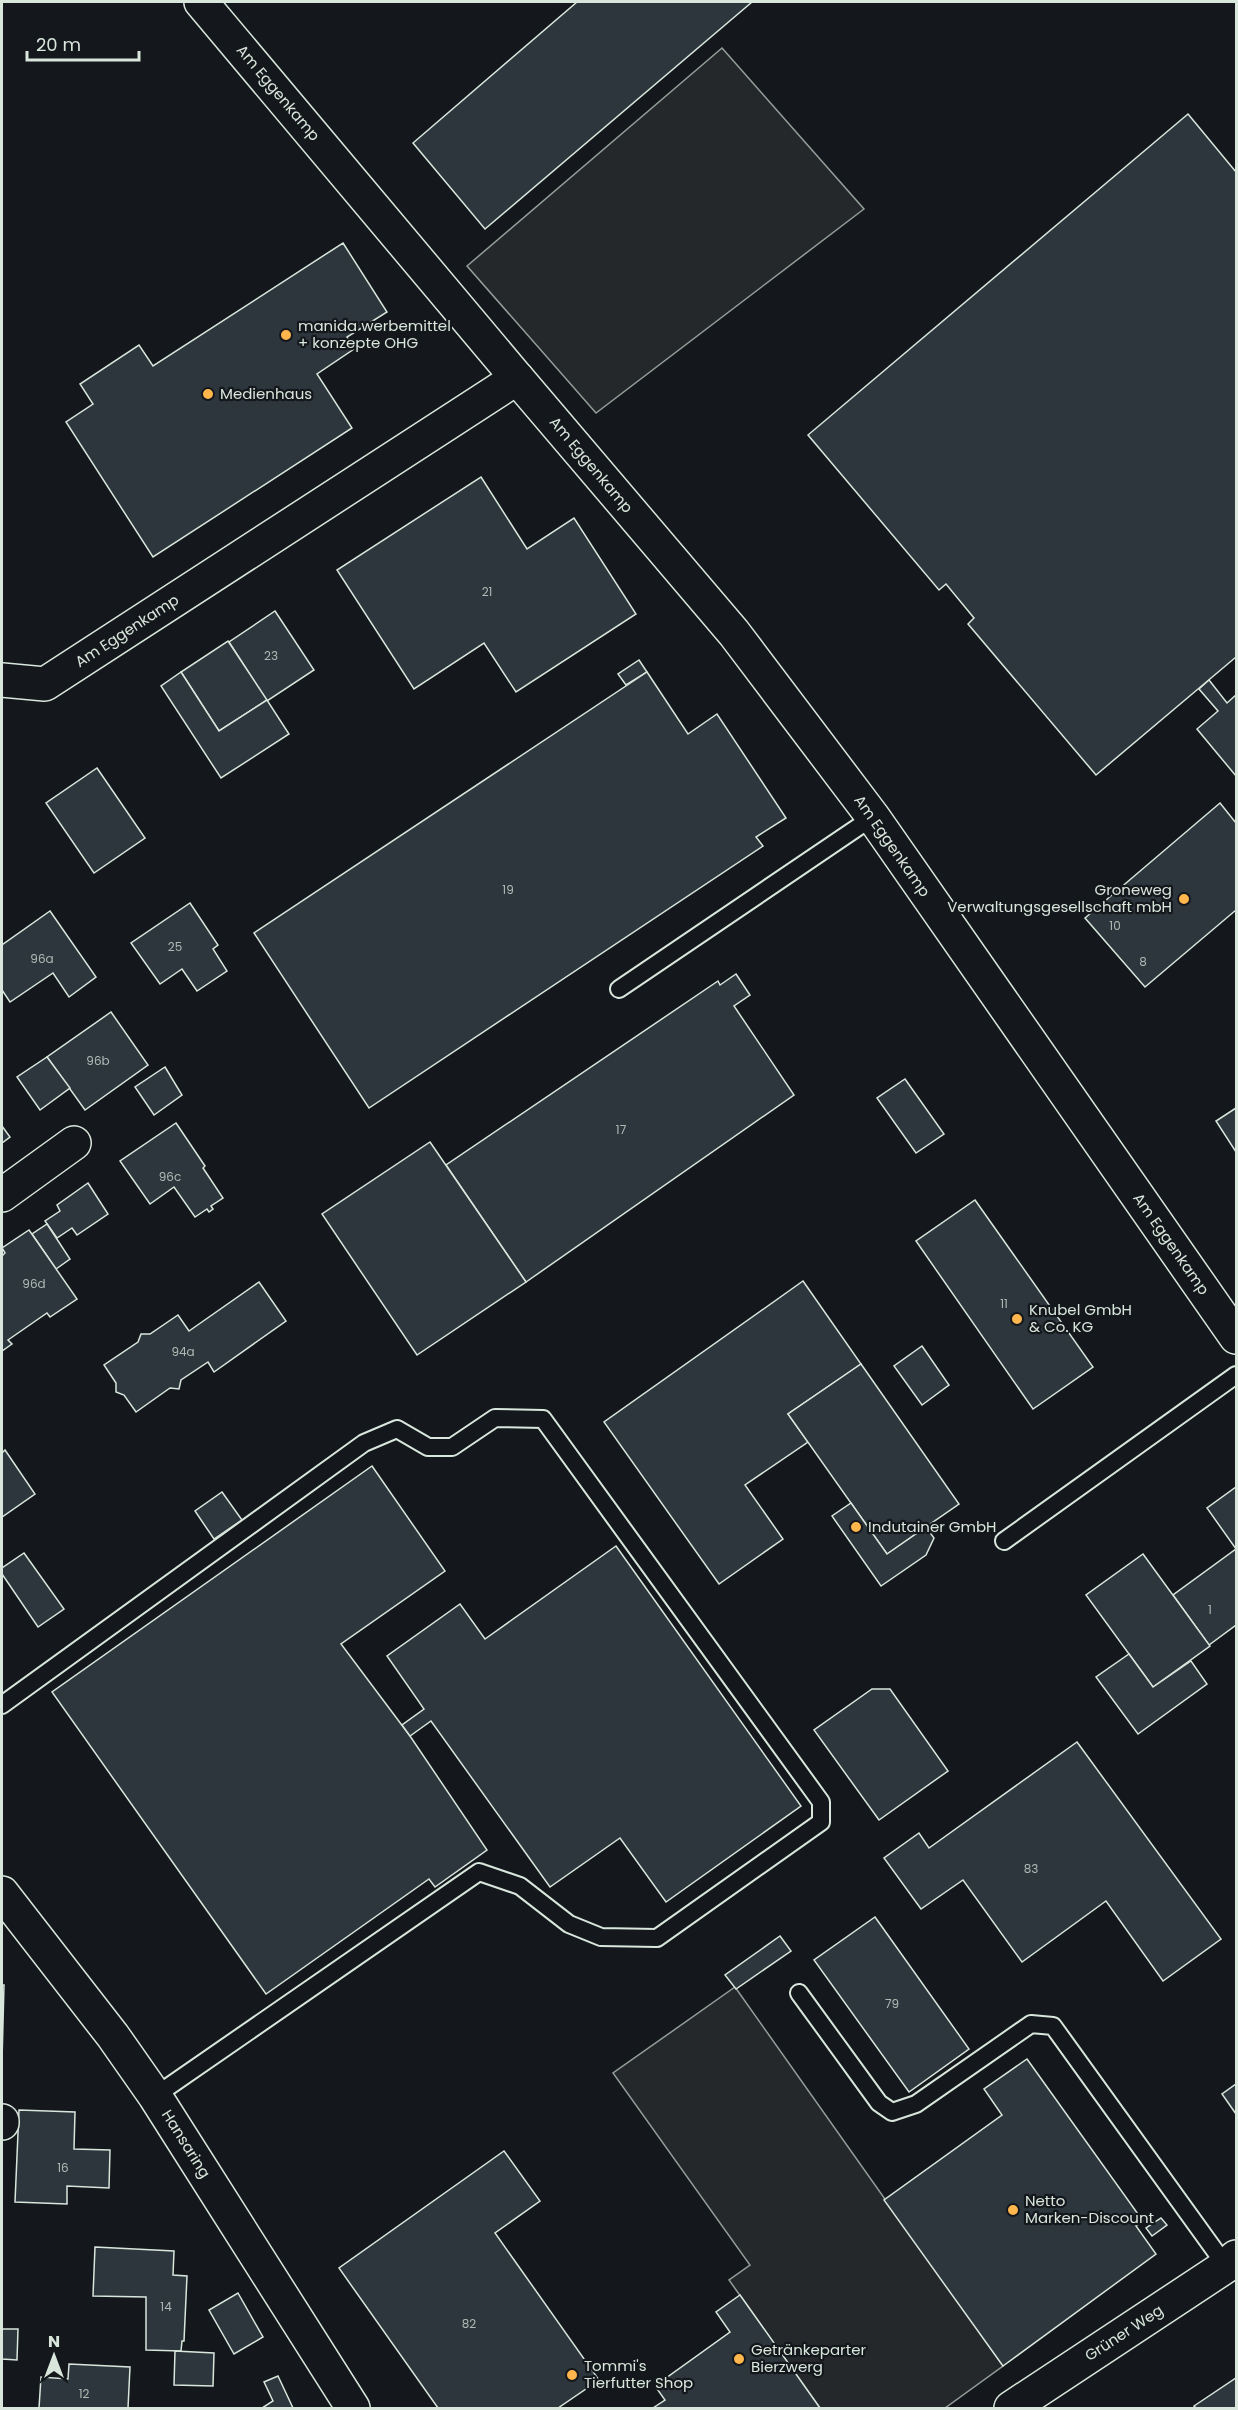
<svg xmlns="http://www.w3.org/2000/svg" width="1238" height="2410" font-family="Poppins,sans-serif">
<rect width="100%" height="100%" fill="#14181c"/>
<g fill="#24282b" stroke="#939e99" stroke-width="1.5">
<path d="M 722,48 L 864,209 L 596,413 L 467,266 Z"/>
<path d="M 735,1987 L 1003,2366 L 945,2408 L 820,2408 L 729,2280 L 750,2265 L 613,2073 Z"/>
</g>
<g fill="#2c363c" stroke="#d8e6dc" stroke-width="1.5">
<path d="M 577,2 L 752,2 L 485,229 L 413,143 Z"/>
<path d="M 1188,114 L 1236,172 L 1236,657 L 1096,775 L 968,624 L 974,618 L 946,584 L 939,590 L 808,435 Z"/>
<path d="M 343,243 L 387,312 L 347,337 L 354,349 L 317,374 L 352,428 L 153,557 L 66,422 L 93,404 L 80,384 L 139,345 L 153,366 Z"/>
<path d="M 481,477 L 527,549 L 574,518 L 636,614 L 516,692 L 484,643 L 414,689 L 337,570 Z"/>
<path d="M 275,611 L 314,670 L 267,701 L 229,642 Z"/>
<path d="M 228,641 L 267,700 L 219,731 L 181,672 Z"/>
<path d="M 639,660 L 647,672 L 626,685 L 618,674 Z"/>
<path d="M 181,672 L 219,731 L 267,700 L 289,734 L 221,778 L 161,686 Z"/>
<path d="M 647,672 L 688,734 L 717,714 L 786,818 L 756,837 L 763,846 L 369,1108 L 254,933 Z"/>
<path d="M 1209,680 L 1227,703 L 1236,695 L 1236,776 L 1197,729 L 1218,711 L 1199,689 Z"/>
<path d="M 97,768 L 145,838 L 94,873 L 46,803 Z"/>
<path d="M 1220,803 L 1236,823 L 1236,910 L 1145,987 L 1085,918 Z"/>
<path d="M 190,903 L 218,945 L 213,949 L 227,971 L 197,991 L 182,969 L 160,984 L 131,943 Z"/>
<path d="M 50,911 L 96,977 L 69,997 L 53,973 L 10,1002 L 2,990 L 2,945 Z"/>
<path d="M 736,974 L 750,995 L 734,1006 L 794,1095 L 526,1282 L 446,1165 L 718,981 L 720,985 Z"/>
<path d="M 111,1012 L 148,1065 L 85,1110 L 47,1057 Z"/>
<path d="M 47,1057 L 70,1088 L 40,1110 L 17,1077 Z"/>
<path d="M 165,1067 L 182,1095 L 154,1115 L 135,1087 Z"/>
<path d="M 905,1079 L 944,1134 L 916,1153 L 877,1098 Z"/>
<path d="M 1236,1108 L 1236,1152 L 1216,1121 Z"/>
<path d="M 176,1123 L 205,1166 L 203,1168 L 223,1198 L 211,1206 L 213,1209 L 209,1212 L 207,1209 L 195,1217 L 174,1187 L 150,1204 L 120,1161 Z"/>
<path d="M 2,1126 L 10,1137 L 2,1143 Z"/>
<path d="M 430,1142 L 526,1282 L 417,1355 L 322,1214 Z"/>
<path d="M 88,1183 L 108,1214 L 77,1235 L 72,1228 L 57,1238 L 45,1221 L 60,1211 L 57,1205 Z"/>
<path d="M 975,1200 L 1093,1367 L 1033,1409 L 916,1241 Z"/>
<path d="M 47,1224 L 70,1259 L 56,1269 L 32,1234 Z"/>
<path d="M 29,1230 L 77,1299 L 50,1317 L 47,1313 L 8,1340 L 12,1344 L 2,1351 L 2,1256 L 5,1253 L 2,1248 Z"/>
<path d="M 803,1281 L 861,1364 L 788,1414 L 808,1442 L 745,1485 L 783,1539 L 719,1584 L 604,1422 Z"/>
<path d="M 259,1282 L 286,1321 L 214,1372 L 208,1362 L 181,1380 L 179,1389 L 170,1388 L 136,1412 L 124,1395 L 116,1392 L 116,1383 L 104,1365 L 138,1342 L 141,1334 L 150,1334 L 178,1315 L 189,1331 Z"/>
<path d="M 922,1346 L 949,1385 L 922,1405 L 894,1366 Z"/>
<path d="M 861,1364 L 959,1504 L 887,1554 L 788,1414 Z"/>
<path d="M 5,1450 L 35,1494 L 2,1517 L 2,1453 Z"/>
<path d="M 372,1466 L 445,1571 L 341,1644 L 410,1736 L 487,1850 L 435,1887 L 429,1879 L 266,1994 L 52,1692 Z"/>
<path d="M 1236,1487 L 1236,1549 L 1207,1508 Z"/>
<path d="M 222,1492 L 242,1520 L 214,1539 L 195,1511 Z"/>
<path d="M 851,1503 L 887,1554 L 926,1527 L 934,1538 L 926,1555 L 881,1586 L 832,1516 Z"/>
<path d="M 616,1546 L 801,1806 L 666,1902 L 620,1838 L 550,1887 L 431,1721 L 410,1736 L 402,1725 L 424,1709 L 387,1656 L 460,1604 L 485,1639 Z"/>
<path d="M 1236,1549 L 1236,1625 L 1209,1645 L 1173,1595 Z"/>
<path d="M 24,1553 L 64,1609 L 38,1627 L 2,1574 L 2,1568 Z"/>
<path d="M 1143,1554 L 1210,1646 L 1153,1687 L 1086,1595 Z"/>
<path d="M 1129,1654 L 1153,1687 L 1191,1661 L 1207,1684 L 1138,1734 L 1096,1677 Z"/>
<path d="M 872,1689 L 890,1689 L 948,1771 L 879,1820 L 814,1730 Z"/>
<path d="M 1077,1742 L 1221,1939 L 1163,1981 L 1106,1901 L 1022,1962 L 963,1880 L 921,1909 L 884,1858 L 919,1833 L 929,1848 Z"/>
<path d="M 875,1917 L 969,2049 L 909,2092 L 814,1960 Z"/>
<path d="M 780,1936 L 791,1951 L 736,1989 L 725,1975 Z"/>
<path d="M 2,1985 L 4,1985 L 2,2061 Z"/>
<path d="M 1027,2059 L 1143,2221 L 1136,2226 L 1156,2254 L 1003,2366 L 884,2200 L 1002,2115 L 984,2089 Z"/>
<path d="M 1236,2084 L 1236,2114 L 1222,2094 Z"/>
<path d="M 19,2110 L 75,2112 L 74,2149 L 110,2150 L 109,2188 L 67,2186 L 67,2204 L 15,2202 Z"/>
<path d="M 504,2151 L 540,2201 L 495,2233 L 599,2380 L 558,2408 L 438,2408 L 339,2268 Z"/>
<path d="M 1161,2218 L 1167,2225 L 1152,2236 L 1146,2228 Z"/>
<path d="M 95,2247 L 174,2251 L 173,2275 L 187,2276 L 184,2341 L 182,2341 L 181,2351 L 146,2350 L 146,2297 L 93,2296 Z"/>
<path d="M 238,2293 L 263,2337 L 234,2354 L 209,2310 Z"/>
<path d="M 740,2295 L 820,2408 L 653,2408 L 665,2400 L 655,2386 L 730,2332 L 716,2312 Z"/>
<path d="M 2,2329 L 18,2329 L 17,2360 L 2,2359 Z"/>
<path d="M 175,2351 L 214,2353 L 213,2386 L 174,2385 Z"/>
<path d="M 69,2364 L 130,2367 L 128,2408 L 39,2408 L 41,2377 L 68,2379 Z"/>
<path d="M 278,2376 L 293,2408 L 262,2408 L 273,2401 L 264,2382 Z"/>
<path d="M 1236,2378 L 1236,2408 L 1196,2408 L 1194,2406 Z"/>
</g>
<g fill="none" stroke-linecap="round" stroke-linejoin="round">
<g stroke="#d8e6dc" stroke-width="20">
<g id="lane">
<path d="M 619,989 L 873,817"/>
<path d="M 1004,1541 L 1236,1375"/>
<path d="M 2,1705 L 364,1443 L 397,1429 L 428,1447 L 452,1447 L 495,1418 L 543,1419 L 821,1802 L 821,1822 L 657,1938 L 601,1937 L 569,1924 L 520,1886 L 479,1872 L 155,2096"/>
<path d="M 799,1993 L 879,2103 L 892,2112 L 916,2104 L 1031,2024 L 1053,2026 L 1226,2266"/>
</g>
</g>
<g stroke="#d8e6dc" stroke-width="36">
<g id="street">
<path d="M 201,2 L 517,378"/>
<path d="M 2,680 L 45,684 L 517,378 L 734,633 L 873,817 L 1236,1337"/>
<path d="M 2,1195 L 74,1143"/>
<path d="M 2,1893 L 113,2036 L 155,2096 L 353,2408"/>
<path d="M 2,2123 L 2,2121"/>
</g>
</g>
<g stroke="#d8e6dc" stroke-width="36">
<path id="secondary" d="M 1011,2408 L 1226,2266 L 1236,2257"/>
</g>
<use href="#lane" stroke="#14181c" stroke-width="16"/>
<use href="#street" stroke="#14181c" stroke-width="33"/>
<use href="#secondary" stroke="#14181c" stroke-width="33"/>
</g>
<g fill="#ffb74d" stroke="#14181c" stroke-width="2">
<circle cx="286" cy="335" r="6"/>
<circle cx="208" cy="394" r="6"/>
<circle cx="1184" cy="899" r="6"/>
<circle cx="1017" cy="1319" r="6"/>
<circle cx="856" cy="1527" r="6"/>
<circle cx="1013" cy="2210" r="6"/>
<circle cx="739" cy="2359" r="6"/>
<circle cx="572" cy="2375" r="6"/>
</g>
<g text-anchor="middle" stroke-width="4.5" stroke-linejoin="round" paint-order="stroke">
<g font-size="12" fill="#adbab4">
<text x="487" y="596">21</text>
<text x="271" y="660">23</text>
<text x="508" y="894">19</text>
<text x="1115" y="930">10</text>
<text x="175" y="951">25</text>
<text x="42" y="963">96a</text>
<text x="1143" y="966">8</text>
<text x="98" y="1065">96b</text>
<text x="621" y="1134">17</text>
<text x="170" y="1181">96c</text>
<text x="34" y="1288">96d</text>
<text x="1004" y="1308">11</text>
<text x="183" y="1356">94a</text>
<text x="1210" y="1614">1</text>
<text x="1031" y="1873">83</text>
<text x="892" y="2008">79</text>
<text x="63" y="2172">16</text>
<text x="166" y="2311">14</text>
<text x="469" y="2328">82</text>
<text x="84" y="2398">12</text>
</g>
<g font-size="15" fill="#d8e6dc" stroke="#14181c">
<text transform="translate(278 93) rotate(50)" y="5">Am Eggenkamp</text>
<text transform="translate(591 465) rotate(50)" y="5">Am Eggenkamp</text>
<text transform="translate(127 631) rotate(-33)" y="5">Am Eggenkamp</text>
<text transform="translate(892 846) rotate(55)" y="5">Am Eggenkamp</text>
<text transform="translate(1171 1244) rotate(55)" y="5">Am Eggenkamp</text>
<text transform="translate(186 2144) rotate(58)" y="5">Hansaring</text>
<text transform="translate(1124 2333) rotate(-33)" y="5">Grüner Weg</text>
</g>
<g font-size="15" fill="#d8e6dc" stroke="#14181c" text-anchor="start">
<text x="298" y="331">manida werbemittel<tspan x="298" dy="17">+ konzepte OHG</tspan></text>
<text x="220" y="399">Medienhaus</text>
<text x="1172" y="895" text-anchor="end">Groneweg<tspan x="1172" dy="17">Verwaltungsgesellschaft mbH</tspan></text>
<text x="1029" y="1315">Knubel GmbH<tspan x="1029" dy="17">&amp; Co. KG</tspan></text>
<text x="868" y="1532">Indutainer GmbH</text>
<text x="1025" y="2206">Netto<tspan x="1025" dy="17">Marken-Discount</tspan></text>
<text x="751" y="2355">Getränkeparter<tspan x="751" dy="17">Bierzwerg</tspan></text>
<text x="584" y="2371">Tommi's<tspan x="584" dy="17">Tierfutter Shop</tspan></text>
</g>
</g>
<rect width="1238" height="2410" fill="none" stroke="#d8e6dc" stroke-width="6"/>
<g transform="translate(54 2356)" stroke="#14181c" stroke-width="4.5" paint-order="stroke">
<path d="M0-4.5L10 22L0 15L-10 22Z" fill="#d8e6dc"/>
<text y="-9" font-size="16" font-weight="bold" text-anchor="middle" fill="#d8e6dc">N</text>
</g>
<path d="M27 51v9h112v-9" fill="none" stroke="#d8e6dc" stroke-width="3"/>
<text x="36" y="51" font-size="18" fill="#d8e6dc" stroke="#14181c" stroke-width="4.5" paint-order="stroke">20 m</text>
</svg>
